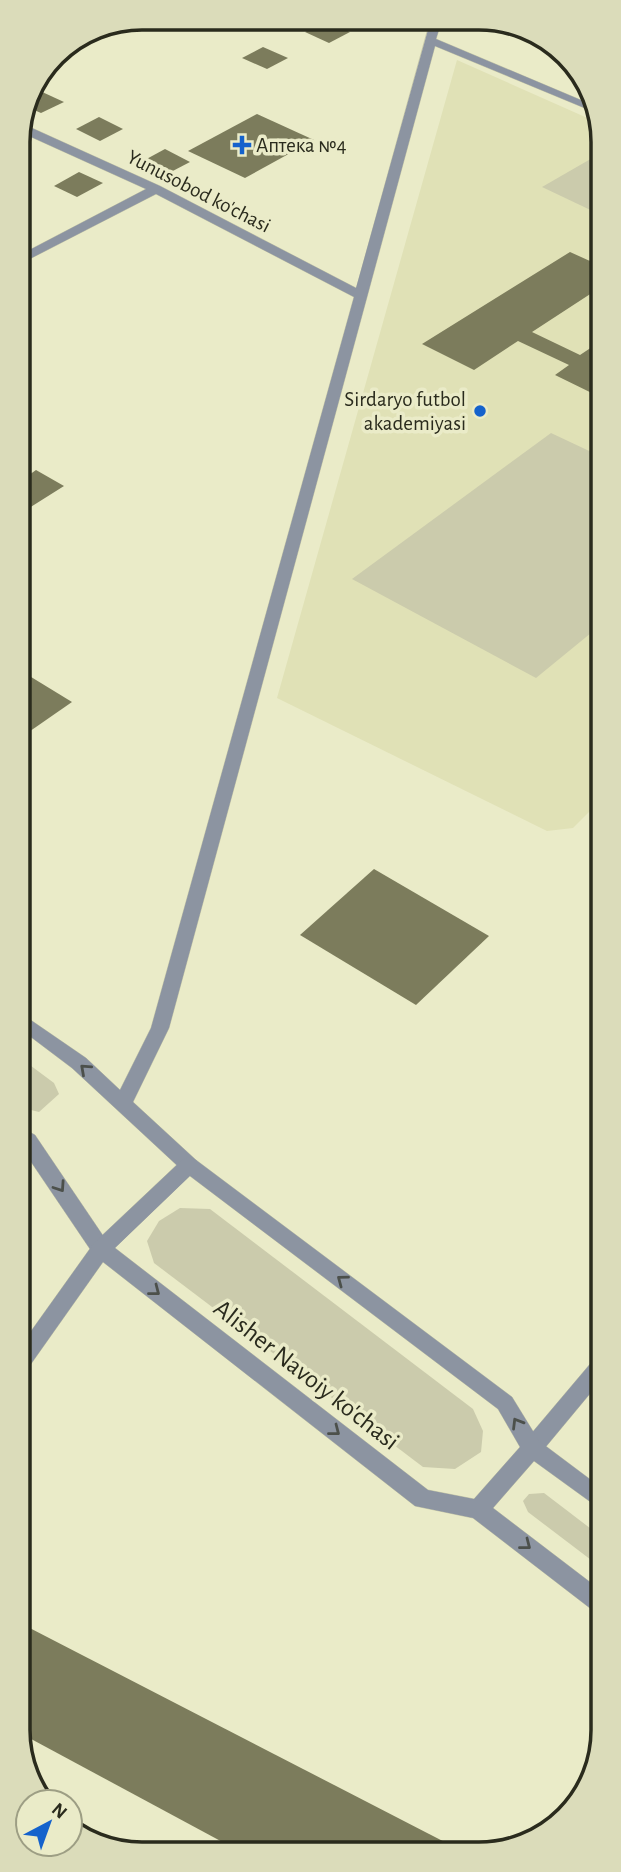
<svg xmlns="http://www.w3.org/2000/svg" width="621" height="1872" font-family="'Alegreya Sans',sans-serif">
<rect width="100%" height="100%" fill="#eaebc8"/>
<path fill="#e0e1b6" d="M 457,60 L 601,124 L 602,799 L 573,828 L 547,831 L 277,698 Z"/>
<g fill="#cbcbac">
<path d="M 601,153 L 601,215 L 542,187 Z"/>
<path d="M 551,433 L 602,457 L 602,624 L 536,678 L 352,579 Z"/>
<path d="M 19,1057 L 54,1083 L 59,1094 L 39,1112 L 19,1107 Z"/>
<path d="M 180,1208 L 210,1209 L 473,1409 L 483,1431 L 481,1452 L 455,1469 L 423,1467 L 154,1263 L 147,1241 L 159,1221 Z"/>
<path d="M 544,1493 L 603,1538 L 603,1569 L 528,1512 L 523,1501 L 529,1494 Z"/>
</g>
<g fill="#7c7c5c">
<path d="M 325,22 L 350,32 L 329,43 L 305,32 Z"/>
<path d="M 263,47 L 288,58 L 267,69 L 242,58 Z"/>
<path d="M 40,91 L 64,102 L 41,113 L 25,106 L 28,97 Z"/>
<path d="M 257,114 L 314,140 L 245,178 L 188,151 Z"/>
<path d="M 99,117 L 123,129 L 100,141 L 76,129 Z"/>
<path d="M 165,149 L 190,162 L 167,174 L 141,162 Z"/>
<path d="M 79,172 L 103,183 L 77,197 L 54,186 Z"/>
<path d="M 570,252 L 601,266 L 601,287 L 532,332 L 580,355 L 595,345 L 601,348 L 602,398 L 555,375 L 569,365 L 518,341 L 474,370 L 422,344 Z"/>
<path d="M 18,469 L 29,475 L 36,470 L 64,486 L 18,515 Z"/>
<path d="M 18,669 L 72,702 L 23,736 L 19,733 Z"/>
<path d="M 374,869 L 489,936 L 416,1005 L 300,935 Z"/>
<path d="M 20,1623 L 464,1852 L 241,1852 L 20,1733 Z"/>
</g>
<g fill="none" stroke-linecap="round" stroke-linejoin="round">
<g stroke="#c7c8a9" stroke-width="1">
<path id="service" d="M 603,1354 L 603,1378 L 539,1455 L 532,1457 L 525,1455 L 521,1448 L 525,1441 L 596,1357 Z"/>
</g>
<g stroke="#c7c8a9" stroke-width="1">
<g id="minor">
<path d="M 431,19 L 442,20 L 436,39 L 595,106 L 599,114 L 435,46 L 169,1028 L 133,1102 L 196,1160 L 199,1165 L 196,1170 L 189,1173 L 182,1170 L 72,1068 L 19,1028 L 19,1012 L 86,1058 L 120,1090 L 151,1028 L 354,297 L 156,194 L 18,265 L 18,256 L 146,189 L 18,131 L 20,124 L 23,124 L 160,186 L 356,288 Z"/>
<path d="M 19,1126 L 35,1135 L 108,1243 L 111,1249 L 108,1255 L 101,1257 L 94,1255 L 19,1144 Z"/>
</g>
</g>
<g stroke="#c7c8a9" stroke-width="1">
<path id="tertiary" d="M 189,1157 L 196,1160 L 512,1397 L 539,1441 L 603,1489 L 603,1511 L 534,1461 L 493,1508 L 603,1592 L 603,1615 L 595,1612 L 473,1518 L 415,1506 L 103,1262 L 26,1371 L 19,1374 L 19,1348 L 94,1243 L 182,1160 ZM 190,1176 L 498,1409 L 520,1447 L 474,1499 L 428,1490 L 115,1248 Z"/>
</g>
<use href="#service" fill="#8c94a1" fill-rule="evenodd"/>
<use href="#minor" fill="#8c94a1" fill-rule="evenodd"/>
<use href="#tertiary" fill="#8c94a1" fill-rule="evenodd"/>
</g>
<defs><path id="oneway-chevron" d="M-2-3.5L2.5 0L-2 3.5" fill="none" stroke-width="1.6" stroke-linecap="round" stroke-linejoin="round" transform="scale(1.75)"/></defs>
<g stroke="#4c504b">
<use href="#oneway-chevron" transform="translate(85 1069) rotate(-138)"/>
<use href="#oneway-chevron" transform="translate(60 1187) rotate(56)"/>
<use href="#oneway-chevron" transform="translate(342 1280) rotate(-143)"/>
<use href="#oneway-chevron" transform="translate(155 1291) rotate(38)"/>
<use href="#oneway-chevron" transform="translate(517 1423) rotate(-121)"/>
<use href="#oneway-chevron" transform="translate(335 1431) rotate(38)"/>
<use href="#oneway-chevron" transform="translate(526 1545) rotate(38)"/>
</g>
<g fill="#1462cc" stroke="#eaebc8" stroke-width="2.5">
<path d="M238.5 134.5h7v7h7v7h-7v7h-7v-7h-7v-7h7z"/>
<circle cx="480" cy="411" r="7"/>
</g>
<g text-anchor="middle" stroke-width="7" stroke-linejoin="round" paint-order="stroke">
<g font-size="21" fill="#2a2b1d" stroke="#eaebc8" text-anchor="start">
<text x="256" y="152">Аптека №4</text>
<text x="466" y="406" text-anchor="end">Sirdaryo futbol<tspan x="466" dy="24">akademiyasi</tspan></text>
</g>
<g font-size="21" fill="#2a2b1d" stroke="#eaebc8">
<text transform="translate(199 191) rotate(27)" y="7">Yunusobod ko'chasi</text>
</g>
<g font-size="26" fill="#2a2b1d" stroke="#eaebc8">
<text transform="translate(307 1374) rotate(38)" y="9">Alisher Navoiy ko'chasi</text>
</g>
</g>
<path d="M0 0H621V1872H0ZM142 30H479A112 112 0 0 1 591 142V1730A112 112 0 0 1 479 1842H142A112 112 0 0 1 30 1730V142A112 112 0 0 1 142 30Z" fill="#dbdcba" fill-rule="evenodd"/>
<path fill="none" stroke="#2a2b1d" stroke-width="3.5" d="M142 30H479A112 112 0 0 1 591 142V1730A112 112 0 0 1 479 1842H142A112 112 0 0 1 30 1730V142A112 112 0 0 1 142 30Z"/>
<g transform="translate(49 1823) rotate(41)"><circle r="33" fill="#eaebc8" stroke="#9d9e84" stroke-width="2"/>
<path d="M0-5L12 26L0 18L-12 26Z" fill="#1462cc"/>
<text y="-10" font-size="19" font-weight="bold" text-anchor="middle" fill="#2a2b1d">N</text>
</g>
</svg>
